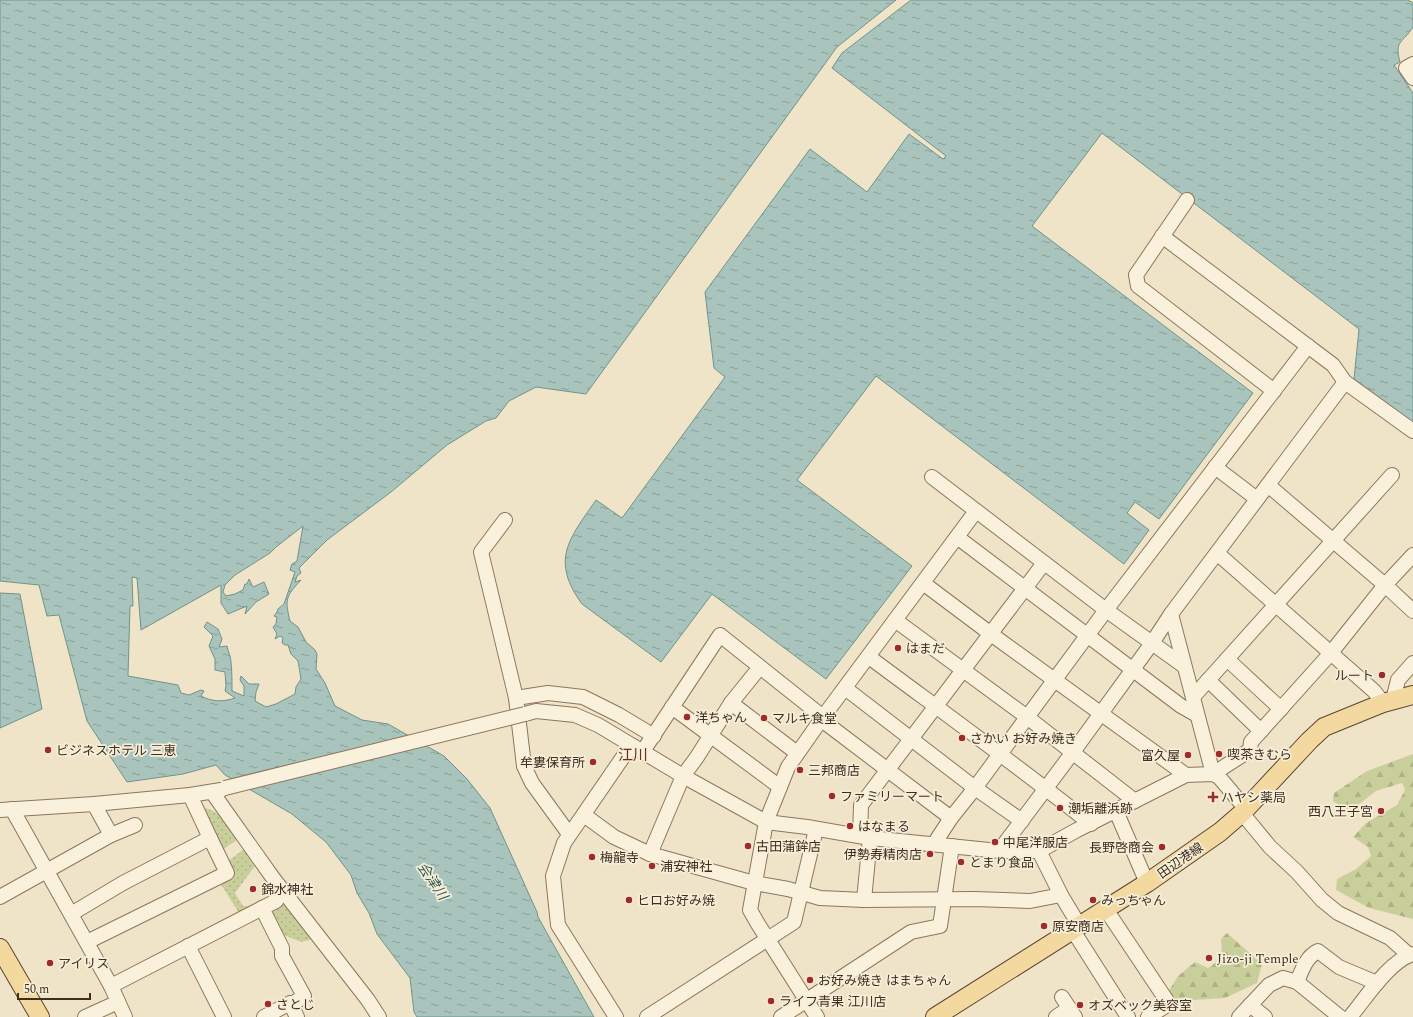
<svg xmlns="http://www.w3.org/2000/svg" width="1413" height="1017" font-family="Spectral,'Noto Sans JP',serif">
<defs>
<pattern id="forest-firs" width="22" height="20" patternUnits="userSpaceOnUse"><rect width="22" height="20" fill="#c9cf9b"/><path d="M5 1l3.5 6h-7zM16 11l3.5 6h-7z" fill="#aeb285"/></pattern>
<pattern id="park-dots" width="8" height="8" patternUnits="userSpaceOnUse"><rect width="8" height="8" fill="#c9cf9b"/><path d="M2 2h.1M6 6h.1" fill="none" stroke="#aeb285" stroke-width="1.8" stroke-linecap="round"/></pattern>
<pattern id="water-ripples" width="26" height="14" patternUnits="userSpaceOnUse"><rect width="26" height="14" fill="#a9c4bc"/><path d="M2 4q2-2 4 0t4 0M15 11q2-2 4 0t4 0" fill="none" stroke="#8ba098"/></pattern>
</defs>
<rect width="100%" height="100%" fill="#f0e4c8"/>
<g fill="url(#forest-firs)">
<path d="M 1413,754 L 1413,919 L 1369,908 L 1336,890 L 1337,879 L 1356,869 L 1371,856 L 1368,847 L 1353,837 L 1366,823 L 1397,805 L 1405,790 L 1402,783 L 1376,791 L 1358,805 L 1346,810 L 1333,801 L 1334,793 L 1367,771 Z"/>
<path d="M 1227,933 L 1262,964 L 1257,983 L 1225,998 L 1178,1001 L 1167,994 L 1178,976 L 1195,962 L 1208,968 L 1222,958 L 1221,939 Z"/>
</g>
<g fill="url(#park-dots)">
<path d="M 202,807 C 222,812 227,823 238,839 L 221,851 Z"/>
<path d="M 244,849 L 255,866 L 235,893 L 243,906 L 253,906 L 241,916 L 220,883 L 227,862 Z"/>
<path d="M 282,900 L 313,939 L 301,942 L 279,933 L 267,910 Z"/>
</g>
<g fill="url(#water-ripples)" stroke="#6f938a" fill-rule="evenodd">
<path d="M 0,0 L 896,0 L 837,47 L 586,394 L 536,387 L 509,401 L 496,418 L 486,421 L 447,445 L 391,492 L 327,540 L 299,568 L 301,573 L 297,576 L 295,582 L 301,580 C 285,597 285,600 290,621 L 298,627 L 306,642 L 315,650 L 317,654 L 316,669 L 325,683 L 335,706 L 362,720 L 388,724 L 444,756 L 467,779 L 490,808 L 537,912 L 538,917 L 594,1017 L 417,1017 L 414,1012 L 410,978 L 377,934 L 369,913 L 357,893 L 351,875 L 326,842 L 292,814 L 225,775 L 216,765 L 183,774 L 127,782 L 87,721 L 59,615 L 47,616 L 39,585 L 0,581 ZM 303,526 L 297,561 L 292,564 L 290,570 L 295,572 L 284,604 L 278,609 L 277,612 L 274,616 L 277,617 L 276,624 L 273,627 L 277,634 L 275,639 L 280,636 L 283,638 L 282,643 L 285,645 L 288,645 L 291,654 L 298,661 L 301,679 L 296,687 L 295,694 L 276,704 L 266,707 L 255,701 L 256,692 L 259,684 L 249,684 L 241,676 L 240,680 L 244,686 L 244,696 L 232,691 C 232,682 232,671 231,662 C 231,656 228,652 227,646 L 219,647 L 222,639 L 218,629 L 207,622 L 204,627 L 213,636 L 209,646 L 215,659 L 215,670 L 225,672 L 226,686 L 225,691 L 235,698 C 223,702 212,702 201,696 L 204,691 L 201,690 L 189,695 L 181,693 L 178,685 L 128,676 L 130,606 L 133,606 L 132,577 L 137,578 L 141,630 L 221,585 L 221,603 L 228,614 L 247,606 L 245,614 L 256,602 L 269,594 L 264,582 L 253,587 L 249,579 L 247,584 L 245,584 L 243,590 L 235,594 L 226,596 L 223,592 L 225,585 L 235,575 L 270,553 L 276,547 Z"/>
<path d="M 911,0 L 1408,0 L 1413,3 L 1413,27 C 1403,43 1394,40 1400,62 L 1394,65 L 1413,93 L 1413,422 L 1354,379 L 1359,329 L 1102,133 L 1032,226 L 1253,393 L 1159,519 L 1135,502 L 1127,513 L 1149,530 L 1124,564 L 876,376 L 797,480 L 912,566 L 826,679 L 712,594 L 661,662 L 582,604 C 550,560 569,539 596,500 L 622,518 L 725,377 L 714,368 L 705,292 L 810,149 L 867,192 L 909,134 L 943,159 L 946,156 L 832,68 L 842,53 Z"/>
<path d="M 0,593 L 20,594 L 42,709 L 0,728 Z"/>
</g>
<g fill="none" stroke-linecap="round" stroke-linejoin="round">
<g stroke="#8d765c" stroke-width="16">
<g id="minor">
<path d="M 1413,64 L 1406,68 L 1413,78"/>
<path d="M 1187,200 L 1136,275 L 1138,286 L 1274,391"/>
<path d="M 1162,236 L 1333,365 L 1345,382 L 1413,431"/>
<path d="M 1215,467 L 1257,499"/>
<path d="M 932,477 L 1106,610 L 1184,666"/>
<path d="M 1268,485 L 1385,585 L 1413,611"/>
<path d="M 505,520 L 481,552 L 516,698"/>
<path d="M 957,537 L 1181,706 L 1197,715"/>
<path d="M 1217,553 L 1374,691 L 1383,703"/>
<path d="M 923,583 L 991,634 L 1186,775"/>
<path d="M 1171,614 L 1213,774 L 1250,750 L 1251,742 L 1330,654 L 1385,585 L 1413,555"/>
<path d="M 895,620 L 1027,717 L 1135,801"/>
<path d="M 869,657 C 943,712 1018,766 1091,824"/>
<path d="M 1227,659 L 1281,709"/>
<path d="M 1208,680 L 1261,731"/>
<path d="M 845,688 L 975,788 L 1022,821"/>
<path d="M 1193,697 L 1392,475"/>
<path d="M 1393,700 L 1398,680 L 1413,663"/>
<path d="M 731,703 L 797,753"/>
<path d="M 672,707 L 780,787"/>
<path d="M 525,714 L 536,711 L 575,715 L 598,725 L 683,776 L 766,822 L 807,827 L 870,838 L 999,851 L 1039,851 L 1077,830 L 1186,775 L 1213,774 L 1219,777 L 1246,809"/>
<path d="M 643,751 L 720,635 L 823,717 L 827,724 L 951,818"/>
<path d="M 212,792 L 273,878 L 368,1000 L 379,1017"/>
<path d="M 12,809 L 111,986 L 125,1017"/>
<path d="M 0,810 L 94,804 L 190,795 L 221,790"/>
<path d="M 1116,811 L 1147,883"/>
<path d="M 1242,813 L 1270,847 L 1297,872 L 1322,900 L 1338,913 L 1390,938 L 1409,955"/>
<path d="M 584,815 L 614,837 L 650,854 L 754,883 L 788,889 L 820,898 L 864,900 L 975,899 L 1030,901 L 1061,895"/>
<path d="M 569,834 L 532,783 L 524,766 L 516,698 L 548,693 L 583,697 L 619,715 L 654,736"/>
<path d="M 111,835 L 135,825"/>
<path d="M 860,836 L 861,805 L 1044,563"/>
<path d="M 934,844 L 951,818 L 975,788 L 1106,610 L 1308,346"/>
<path d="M 999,851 L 1073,752 L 1152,643 L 1171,614 L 1345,382"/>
<path d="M 1039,851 L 1061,895 L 1079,925"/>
<path d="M 650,854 L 683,776 L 697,757 L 731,703 L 760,667"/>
<path d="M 0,897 L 111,835 L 94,804"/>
<path d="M 864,900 L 870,838"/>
<path d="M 262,908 L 282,948 L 282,956 L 304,996 L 291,1005"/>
<path d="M 1105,908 L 1167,1001 L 1164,1007 L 1148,1017"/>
<path d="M 71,914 L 123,883 L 210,838"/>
<path d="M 1072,929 L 1128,1017"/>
<path d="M 87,942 L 227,873 L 210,838 L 190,795"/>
<path d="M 188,946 L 224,1017"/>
<path d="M 1297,982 C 1302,970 1306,957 1318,951 L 1339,967 L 1377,983"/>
<path d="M 111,986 L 276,901 L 278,897 L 285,892"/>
<path d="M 1062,997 L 1075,1017"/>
<path d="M 1250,1005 L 1265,1017"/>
<path d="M 85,1017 L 118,1002"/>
<path d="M 264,1017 L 290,1003 L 297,1017"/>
<path d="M 616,1017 L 558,925 L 553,876 L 564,843 L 623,757 L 633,746"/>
<path d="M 647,1017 L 794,922 L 816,829"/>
<path d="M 781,1017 L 911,932 L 940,926 L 952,846"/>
<path d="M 817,1017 L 758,924 L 750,910 L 766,822 L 788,767 L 823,717 L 976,511"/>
<path d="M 1056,1017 L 1069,1008"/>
<path d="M 1239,1017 L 1269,985 L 1283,978 L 1297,982 L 1340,1017"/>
<path d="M 1350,1017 C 1365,999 1390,960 1413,954"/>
</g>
</g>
<g stroke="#5b4430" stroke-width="20">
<g id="major">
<path d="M 0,948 L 40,1017"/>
<path d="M 935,1017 L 1147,883 L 1220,832 L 1242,813 L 1309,741 L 1324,727 L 1383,703 L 1413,695"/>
</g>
</g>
<use href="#minor" stroke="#faf1dc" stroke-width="14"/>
<use href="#major" stroke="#f3d9a0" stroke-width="18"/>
<g stroke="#8d765c" stroke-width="16" stroke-linecap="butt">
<path id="minor-bridge" d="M 225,788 L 525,714"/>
</g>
<use href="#minor-bridge" stroke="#faf1dc" stroke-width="14"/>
</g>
<g fill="#9e2a2b" stroke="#f7eed8" stroke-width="1.5">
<circle cx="898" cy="648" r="4"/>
<circle cx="1382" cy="675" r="4"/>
<circle cx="687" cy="717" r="4"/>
<circle cx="764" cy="718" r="4"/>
<circle cx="962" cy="738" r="4"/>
<circle cx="48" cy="750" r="4"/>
<circle cx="1219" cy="754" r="4"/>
<circle cx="1188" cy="755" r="4"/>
<circle cx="593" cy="762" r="4"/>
<circle cx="800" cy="770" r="4"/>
<circle cx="832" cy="796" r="4"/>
<path d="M1211 791h4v4h4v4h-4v4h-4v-4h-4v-4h4z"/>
<circle cx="1060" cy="808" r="4"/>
<circle cx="1381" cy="811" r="4"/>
<circle cx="850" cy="826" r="4"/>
<circle cx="995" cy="842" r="4"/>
<circle cx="748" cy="846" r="4"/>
<circle cx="1162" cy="847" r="4"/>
<circle cx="930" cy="854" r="4"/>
<circle cx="592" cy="857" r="4"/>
<circle cx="961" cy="862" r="4"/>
<circle cx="652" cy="866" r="4"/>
<circle cx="253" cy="889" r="4"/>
<circle cx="629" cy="900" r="4"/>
<circle cx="1093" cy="900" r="4"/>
<circle cx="1044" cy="926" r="4"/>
<circle cx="1209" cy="958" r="4"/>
<circle cx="50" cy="963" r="4"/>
<circle cx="810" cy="980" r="4"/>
<circle cx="771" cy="1001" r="4"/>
<circle cx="268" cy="1004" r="4"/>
<circle cx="1080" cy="1005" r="4"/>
</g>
<g text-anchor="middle" stroke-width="3.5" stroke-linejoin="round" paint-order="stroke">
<g font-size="13" fill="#3d2e20" stroke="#f7eed8" text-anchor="start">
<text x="906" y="653">はまだ</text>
<text x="1374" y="680" text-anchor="end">ルート</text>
<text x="695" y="722">洋ちゃん</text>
<text x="772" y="723">マルキ食堂</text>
<text x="970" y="743">さかい お好み焼き</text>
<text x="56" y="755">ビジネスホテル 三恵</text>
<text x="1227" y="759">喫茶きむら</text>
<text x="1180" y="760" text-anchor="end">富久屋</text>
<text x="585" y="767" text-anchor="end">牟婁保育所</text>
<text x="808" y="775">三邦商店</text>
<text x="840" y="801">ファミリーマート</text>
<text x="1221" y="802">ハヤシ薬局</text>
<text x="1068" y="813">潮垢離浜跡</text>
<text x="1373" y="816" text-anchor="end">西八王子宮</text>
<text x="858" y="831">はなまる</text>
<text x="1003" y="847">中尾洋服店</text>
<text x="756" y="851">古田蒲鉾店</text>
<text x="1154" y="852" text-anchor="end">長野啓商会</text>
<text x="922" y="859" text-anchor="end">伊勢寿精肉店</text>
<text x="600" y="862">梅龍寺</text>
<text x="969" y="867">とまり食品</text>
<text x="660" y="871">浦安神社</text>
<text x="261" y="894">錦水神社</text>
<text x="637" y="905">ヒロお好み焼</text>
<text x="1101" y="905">みっちゃん</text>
<text x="1052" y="931">原安商店</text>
<text x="1217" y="963">Jizo-ji Temple</text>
<text x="58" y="968">アイリス</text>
<text x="818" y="985">お好み焼き はまちゃん</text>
<text x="779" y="1006">ライフ青果 江川店</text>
<text x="276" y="1009">さとじ</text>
<text x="1088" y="1010">オズベック美容室</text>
</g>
<g font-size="13" fill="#3d2e20" stroke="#f7eed8">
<text transform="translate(1180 860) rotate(-35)" y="5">田辺港線</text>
</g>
<g font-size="14" font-style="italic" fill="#2f5d5a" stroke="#f7eed8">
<text transform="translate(433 881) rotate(56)" y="5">会津川</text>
</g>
<g font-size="15" fill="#6b2e1e" stroke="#f7eed8">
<text x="633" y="760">江川</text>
</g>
</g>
<path d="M18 993v6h72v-6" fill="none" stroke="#3d2e20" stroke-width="2"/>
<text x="24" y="993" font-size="12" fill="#3d2e20" stroke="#f7eed8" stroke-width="3" paint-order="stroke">50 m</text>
</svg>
